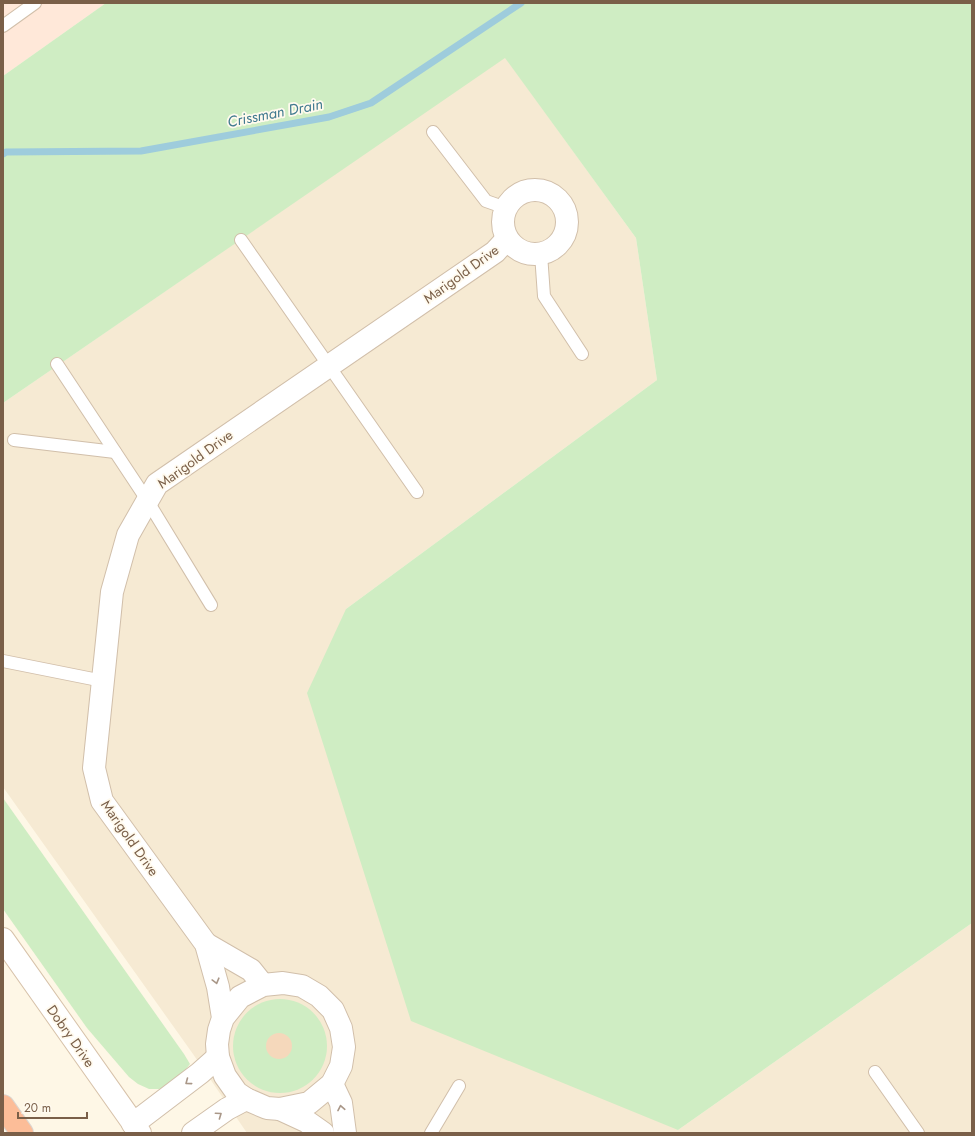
<svg xmlns="http://www.w3.org/2000/svg" width="975" height="1136" font-family="Jost,sans-serif">
<rect width="100%" height="100%" fill="#fef7e6"/>
<path fill="#f6ead3" d="M 505,57 L 636,238 L 657,380 L 346,609 L 678,1130 L 972,923 L 972,1133 L 247,1133 L 193,1054 L 3,787 L 3,403 Z"/>
<path fill="#ffe8d9" d="M 3,3 L 106,3 L 3,76 Z"/>
<g fill="#cfedc3">
<path d="M 106,3 L 972,3 L 972,923 L 678,1130 L 411,1021 L 307,693 L 346,609 L 657,380 L 636,238 L 505,58 L 3,403 L 3,76 Z"/>
<path d="M 3,798 L 184,1054 L 190,1064 L 183,1073 L 169,1086 L 159,1089 L 149,1089 L 138,1084 L 129,1077 L 87,1028 L 3,909 Z"/>
<circle cx="280" cy="1046" r="47"/>
</g>
<g fill="none" stroke-linecap="round" stroke-linejoin="round">
<path stroke="#9eccdc" stroke-width="7" d="M 3,154 L 6,152 L 141,151 L 329,117 L 371,103 L 521,3"/>
</g>
<circle fill="#f5d8bb" cx="279" cy="1046" r="13"/>
<g fill="none" stroke-linecap="round" stroke-linejoin="round">
<g stroke="#d1bfaa" stroke-width="14">
<g id="lane">
<path d="M 3,26 L 35,3"/>
<path d="M 433,132 L 486,201 L 506,208"/>
<path d="M 241,240 L 417,492"/>
<path d="M 541,254 L 544,296 L 582,354"/>
<path d="M 57,364 L 147,500 L 211,605"/>
<path d="M 14,440 L 115,452"/>
<path d="M 3,661 L 103,681"/>
<path d="M 875,1072 L 918,1133"/>
<path d="M 431,1133 L 459,1086"/>
</g>
</g>
<g stroke="#d1bfaa" stroke-width="24">
<g id="street">
<circle cx="535" cy="222" r="32"/>
<path d="M 206,944 L 251,970 L 263,985"/>
<path d="M 223,1018 L 240,997 L 263,985 L 283,983 L 302,986 L 319,996 L 333,1010 L 341,1028 L 344,1047 L 341,1066 L 332,1084 L 309,1103 L 280,1109 L 267,1108 L 246,1099 L 237,1093 L 225,1076 L 218,1057 L 217,1044 L 219,1030 L 223,1018 L 218,987 L 206,944 L 102,801 L 94,768 L 112,592 L 128,535 L 157,484 L 495,252 L 507,239"/>
<path d="M 332,1084 L 341,1103 L 345,1133"/>
<path d="M 280,1109 L 306,1121 L 323,1133"/>
<path d="M 133,1124 L 200,1073 L 218,1057"/>
<path d="M 193,1133 L 227,1109 L 246,1099"/>
</g>
</g>
<g stroke="#d7c2aa" stroke-width="24">
<path id="secondary" d="M 3,939 L 140,1133"/>
</g>
<g stroke="#dcd5cf" stroke-width="24">
<path id="highway" d="M 3,1106 L 22,1133"/>
</g>
<use href="#lane" stroke="#fff" stroke-width="12"/>
<use href="#street" stroke="#fff" stroke-width="22"/>
<use href="#secondary" stroke="#fff" stroke-width="22"/>
<use href="#highway" stroke="#fcbd98" stroke-width="22"/>
</g>
<defs><path id="oneway-chevron" d="M-2-3.5L2.5 0L-2 3.5" fill="none" stroke-width="1.6" stroke-linecap="round" stroke-linejoin="round"/></defs>
<g stroke="#a99788">
<use href="#oneway-chevron" transform="translate(216 981) rotate(75)"/>
<use href="#oneway-chevron" transform="translate(188 1082) rotate(143)"/>
<use href="#oneway-chevron" transform="translate(341 1108) rotate(-101)"/>
<use href="#oneway-chevron" transform="translate(219 1115) rotate(-35)"/>
</g>
<g text-anchor="middle" stroke-width="3.5" stroke-linejoin="round" paint-order="stroke">
<g font-size="14" fill="#7a5f48" stroke="#fffaee">
<text transform="translate(461 274) rotate(-36)" y="5">Marigold Drive</text>
<text transform="translate(195 459) rotate(-36)" y="5">Marigold Drive</text>
<text transform="translate(130 838) rotate(55)" y="5">Marigold Drive</text>
<text transform="translate(71 1036) rotate(55)" y="5">Dobry Drive</text>
</g>
<g font-size="15" font-style="italic" fill="#407a8f" stroke="#fffaee">
<text transform="translate(275 113) rotate(-11)" y="5">Crissman Drain</text>
</g>
</g>
<rect width="975" height="1136" fill="none" stroke="#7a5f48" stroke-width="8"/>
<path d="M18 1112v6h69v-6" fill="none" stroke="#7a5f48" stroke-width="2"/>
<text x="24" y="1112" font-size="12" fill="#7a5f48" stroke="#fffaee" stroke-width="3" paint-order="stroke">20 m</text>
</svg>
